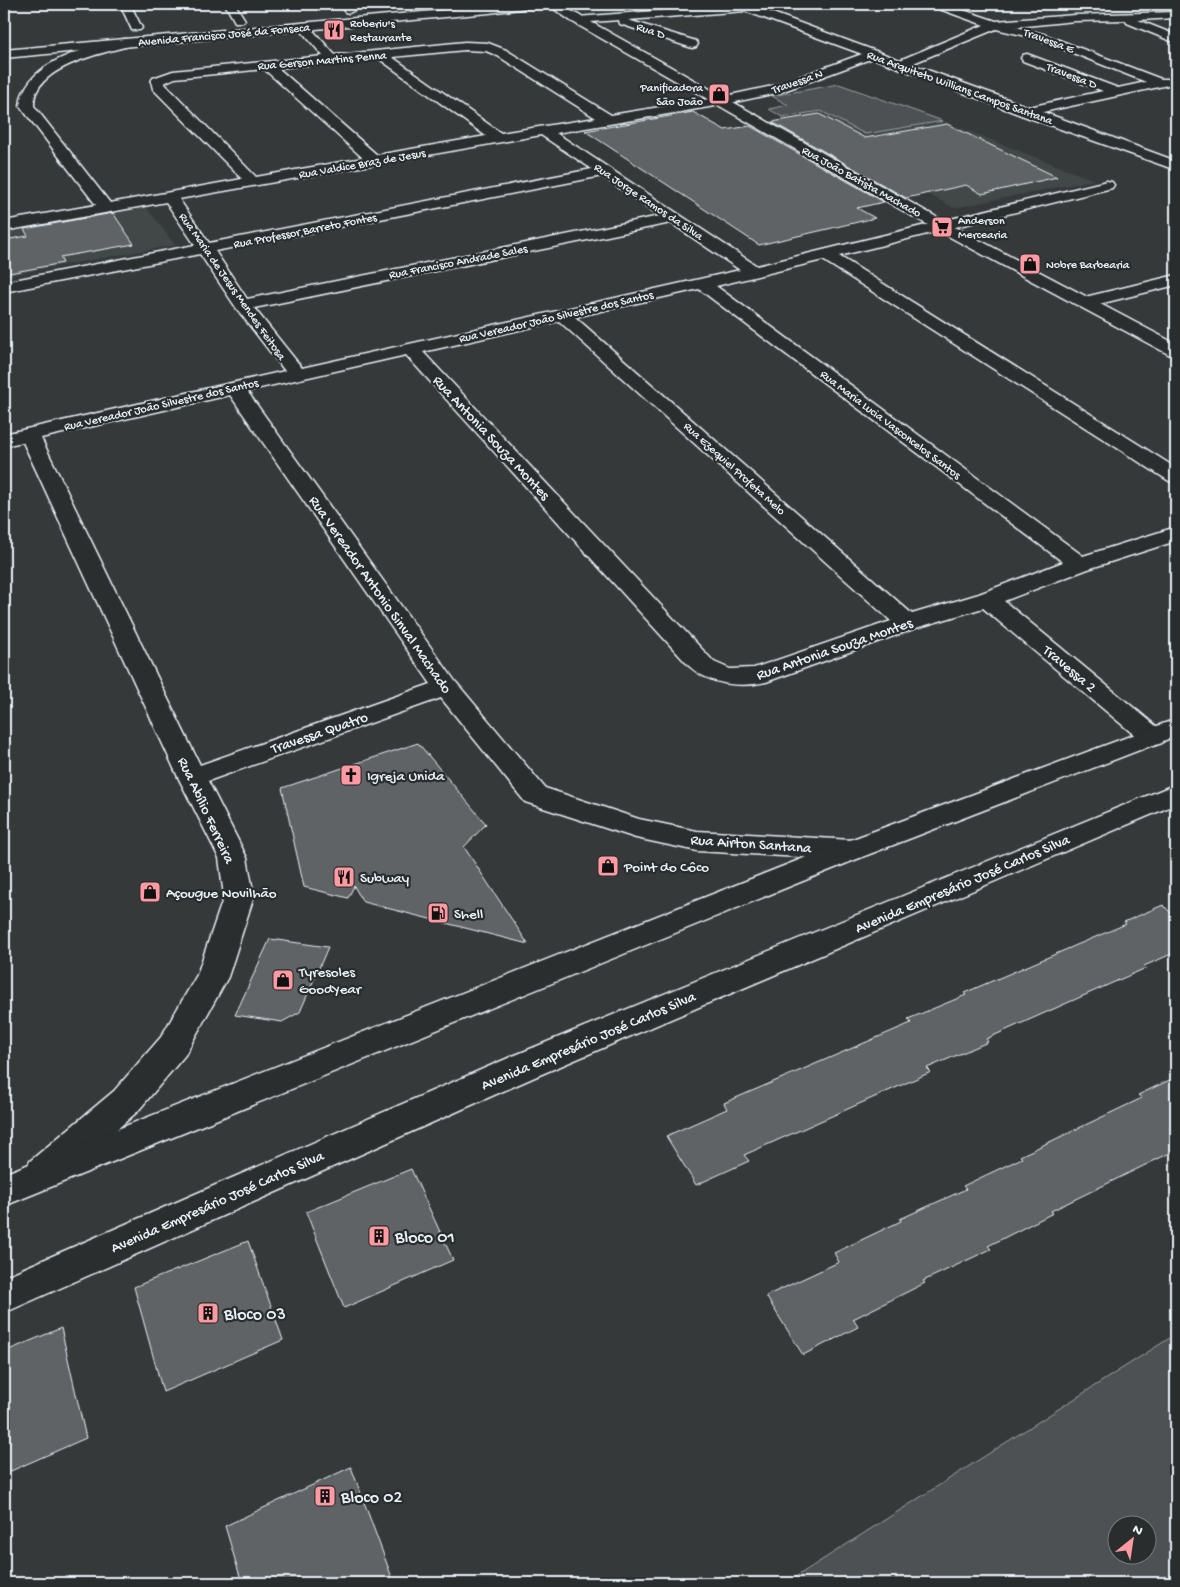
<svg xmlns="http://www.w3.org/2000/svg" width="1180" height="1587" font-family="'Gochi Hand',sans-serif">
<rect width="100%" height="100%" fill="#35393a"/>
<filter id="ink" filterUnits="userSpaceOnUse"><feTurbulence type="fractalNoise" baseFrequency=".02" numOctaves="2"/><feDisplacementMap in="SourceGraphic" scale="10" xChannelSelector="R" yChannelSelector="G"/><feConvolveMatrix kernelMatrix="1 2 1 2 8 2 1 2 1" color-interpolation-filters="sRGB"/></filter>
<g filter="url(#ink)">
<g fill="#424647">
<path d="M 821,111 L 866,134 L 943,121 L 1094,180 L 954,208 L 782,117 Z"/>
<path d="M 144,204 L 175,245 L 4,276 L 4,229 Z"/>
</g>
<g fill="#4d5152" stroke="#9aa1a5" fill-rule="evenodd">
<path d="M 839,84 L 943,121 L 865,134 L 821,111 L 782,117 L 769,109 L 788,105 L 772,96 Z"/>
<path d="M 1176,1334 L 1176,1583 L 786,1583 ZM 1118,1524 L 1148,1524 L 1148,1554 L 1118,1554 Z"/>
</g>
<g fill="#5f6365" stroke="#e8f1f8">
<path d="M 693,112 L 725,130 L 750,126 L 884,202 L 857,208 L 875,218 L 759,245 L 585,131 Z"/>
<path d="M 819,114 L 865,138 L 947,124 L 1057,177 L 982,194 L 966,185 L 906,198 L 772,122 Z"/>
<path d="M 113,213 L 134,244 L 60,257 L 63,263 L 4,274 L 4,240 L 28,236 L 24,229 Z"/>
<path d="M 418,743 L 486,824 L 464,847 L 528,944 L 363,902 L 354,886 L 348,898 L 304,887 L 282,788 Z"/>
<path d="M 1163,905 L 1176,918 L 1176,952 L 1144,966 L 1146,968 L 986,1039 L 988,1042 L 927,1068 L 931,1072 L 744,1155 L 749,1161 L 696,1185 L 666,1136 L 727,1109 L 724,1103 L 911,1023 L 908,1019 L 966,995 L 964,993 L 1126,924 L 1124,922 Z"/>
<path d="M 270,939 L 328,947 L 300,1012 L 282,1022 L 235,1015 Z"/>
<path d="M 1176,1077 L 1176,1150 L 1051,1211 L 1053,1213 L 988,1246 L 991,1249 L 923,1281 L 925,1283 L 853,1319 L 858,1327 L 803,1355 L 766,1296 L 839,1262 L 834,1253 L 901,1221 L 900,1219 L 966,1189 L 963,1186 L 1022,1158 L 1020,1156 L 1142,1098 L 1138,1095 Z"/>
<path d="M 411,1169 L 453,1260 L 344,1308 L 306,1212 Z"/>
<path d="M 248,1241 L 283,1340 L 163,1392 L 134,1287 Z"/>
<path d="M 61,1328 L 86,1438 L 4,1474 L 4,1352 Z"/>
<path d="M 351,1467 L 394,1583 L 242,1583 L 225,1526 Z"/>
</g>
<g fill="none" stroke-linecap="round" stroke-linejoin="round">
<g stroke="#e8f1f8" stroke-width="3">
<g id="street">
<path d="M 120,4 L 130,4 L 142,28 L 140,30 L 132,30 Z"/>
<path d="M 225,4 L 235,4 L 245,20 L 243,22 L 235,22 Z"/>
<path d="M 338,4 L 349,4 L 355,10 L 349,13 L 345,12 Z"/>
<path d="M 745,4 L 796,4 L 791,7 L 762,9 L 900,60 L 984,25 L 931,6 L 930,4 L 945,4 L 996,21 L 1075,15 L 1176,12 L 1176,18 L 1138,20 L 1176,35 L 1176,43 L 1127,23 L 1126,20 L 1075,21 L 1016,27 L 1043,34 L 1161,79 L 1168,79 L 1170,82 L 1168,85 L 1043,112 L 1176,161 L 1176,170 L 1021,115 L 873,58 L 781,92 L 721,105 L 556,133 L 757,266 L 1107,181 L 1112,182 L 1114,185 L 1112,188 L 839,256 L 1176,468 L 1176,483 L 1169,481 L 823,260 L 716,286 L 1083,556 L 1176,527 L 1176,541 L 1088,569 L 1004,601 L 1162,731 L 1166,737 L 1162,743 L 1153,746 L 1144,743 L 983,608 L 916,628 L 766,682 C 739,688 710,685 689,666 L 406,355 L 247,391 L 455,681 L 545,788 L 639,819 L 697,831 L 852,840 L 862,843 L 866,850 L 862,857 L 852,860 L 697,851 L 636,838 L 525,802 L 441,698 L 208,781 L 247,858 L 254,896 L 228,977 L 185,1055 L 138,1111 L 56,1183 L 43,1188 L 30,1183 L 25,1172 L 30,1161 L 114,1091 L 161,1037 L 197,975 L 224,896 L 219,858 L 178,777 L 23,442 L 4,446 L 4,434 L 285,371 L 237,309 L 200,254 L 4,292 L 4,282 L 195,245 L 166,202 L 4,231 L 4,221 L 96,205 L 20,106 C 21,101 21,95 24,91 C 41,56 91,48 125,39 L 129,40 L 131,43 L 129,46 C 102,53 50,64 37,91 C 34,95 34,101 34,106 L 110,203 L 242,179 L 153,89 L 151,81 L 153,78 L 173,71 L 323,56 L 298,27 L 304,24 L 308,25 L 335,55 L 465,42 L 488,43 L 506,50 L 611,115 L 721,97 L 777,85 L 862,54 L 745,11 L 628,20 L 696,41 L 698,44 L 696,47 L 692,48 L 620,24 L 619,20 L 577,23 L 571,20 L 577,17 ZM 996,29 L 1035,38 L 1146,82 L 1118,88 L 1027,54 L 1023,55 L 1021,58 L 1023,61 L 1103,91 L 1029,107 L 911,64 ZM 465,50 L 486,51 L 498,56 L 596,118 L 501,133 L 392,57 ZM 378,58 L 486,136 L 377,155 L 278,68 ZM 264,69 L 363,158 L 256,177 L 164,83 L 175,78 ZM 541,135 L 592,169 L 209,243 L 179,199 ZM 602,176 L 660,216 L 247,299 L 215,251 ZM 671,223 L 740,270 L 302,368 L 254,308 ZM 699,289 L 1063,562 L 979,594 L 912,614 L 575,317 ZM 559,321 L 891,621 L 754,668 L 730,669 L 714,662 L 423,352 ZM 230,395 L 431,684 L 200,765 L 41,438 Z"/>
<path d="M 1176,275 L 1176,285 L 1087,307 L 1081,306 L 1078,302 L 1081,298 Z"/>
</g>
</g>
<g stroke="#e8f1f8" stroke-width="3">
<g id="secondary">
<path d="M 511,4 L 540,4 L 534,7 L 489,13 L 4,58 L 4,50 Z"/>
<path d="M 547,4 L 559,4 L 947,223 L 1176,344 L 1176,356 L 1170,355 L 935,229 L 571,21 Z"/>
<path d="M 1176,719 L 1176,736 L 862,857 L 4,1206 L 4,1174 L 842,843 Z"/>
<path d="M 1176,784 L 1176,804 L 537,1076 L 4,1313 L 4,1277 L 513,1056 Z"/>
</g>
</g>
<use href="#street" fill="#2a2d2e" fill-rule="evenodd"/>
<use href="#secondary" fill="#2a2d2e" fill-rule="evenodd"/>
</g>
</g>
<defs>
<g id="restaurant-square" transform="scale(1.125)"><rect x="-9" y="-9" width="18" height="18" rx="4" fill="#ff9aa2" stroke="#2a2d2e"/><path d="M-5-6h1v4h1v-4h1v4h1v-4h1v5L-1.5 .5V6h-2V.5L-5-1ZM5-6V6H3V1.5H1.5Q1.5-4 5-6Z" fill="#111"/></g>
<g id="shop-square" transform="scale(1.125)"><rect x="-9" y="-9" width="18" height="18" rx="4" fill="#ff9aa2" stroke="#2a2d2e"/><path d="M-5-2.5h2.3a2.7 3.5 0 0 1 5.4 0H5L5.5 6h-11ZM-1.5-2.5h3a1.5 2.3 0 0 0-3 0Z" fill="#111"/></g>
<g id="supermarket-square" transform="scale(1.125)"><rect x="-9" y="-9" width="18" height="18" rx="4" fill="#ff9aa2" stroke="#2a2d2e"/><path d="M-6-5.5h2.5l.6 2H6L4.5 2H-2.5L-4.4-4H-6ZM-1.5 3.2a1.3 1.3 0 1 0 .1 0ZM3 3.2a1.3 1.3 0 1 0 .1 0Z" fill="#111"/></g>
<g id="church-square" transform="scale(1.125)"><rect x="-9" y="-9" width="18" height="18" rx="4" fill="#ff9aa2" stroke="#2a2d2e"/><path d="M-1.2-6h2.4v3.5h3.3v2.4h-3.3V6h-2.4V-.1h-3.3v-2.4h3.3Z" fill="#111"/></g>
<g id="fuel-square" transform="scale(1.125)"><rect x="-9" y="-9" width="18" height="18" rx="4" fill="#ff9aa2" stroke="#2a2d2e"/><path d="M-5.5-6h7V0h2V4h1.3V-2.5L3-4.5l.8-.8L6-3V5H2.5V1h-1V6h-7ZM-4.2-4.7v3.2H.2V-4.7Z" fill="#111"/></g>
<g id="building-square" transform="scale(1.125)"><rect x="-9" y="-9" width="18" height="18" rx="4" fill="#ff9aa2" stroke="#2a2d2e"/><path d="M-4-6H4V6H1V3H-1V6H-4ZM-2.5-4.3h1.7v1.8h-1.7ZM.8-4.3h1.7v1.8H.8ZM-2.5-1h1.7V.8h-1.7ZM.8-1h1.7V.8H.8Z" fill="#111"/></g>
</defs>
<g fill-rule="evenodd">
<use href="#restaurant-square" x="334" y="30"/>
<use href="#shop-square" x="719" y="94"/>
<use href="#supermarket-square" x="942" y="227"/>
<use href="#shop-square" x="1030" y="264"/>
<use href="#church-square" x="351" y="775"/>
<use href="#shop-square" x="608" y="866"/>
<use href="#restaurant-square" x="344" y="877"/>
<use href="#shop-square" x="150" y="892"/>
<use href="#fuel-square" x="438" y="913"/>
<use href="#shop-square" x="283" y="980"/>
<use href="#building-square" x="379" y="1236"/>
<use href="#building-square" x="208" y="1313"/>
<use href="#building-square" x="325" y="1496"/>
</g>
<g text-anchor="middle" stroke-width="4.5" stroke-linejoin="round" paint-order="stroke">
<g font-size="12" fill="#e8f1f8" stroke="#2a2d2e" text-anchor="start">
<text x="350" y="27">Roberiu's<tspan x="350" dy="14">Restaurante</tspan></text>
<text x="703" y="91" text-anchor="end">Panificadora<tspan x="703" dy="14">São João</tspan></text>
<text x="958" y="224">Anderson<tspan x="958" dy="14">Mercearia</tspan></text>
<text x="1046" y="268">Nobre Barbearia</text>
</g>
<g font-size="12" fill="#e8f1f8" stroke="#2a2d2e">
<text transform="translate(651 30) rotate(18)" y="4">Rua D</text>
<text transform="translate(224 34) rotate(-5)" y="4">Avenida Francisco José da Fonseca</text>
<text transform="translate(1049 40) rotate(20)" y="4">Travessa E</text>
<text transform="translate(322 60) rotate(-5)" y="4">Rua Gerson Martins Penna</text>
<text transform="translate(1072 75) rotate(21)" y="4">Travessa D</text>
<text transform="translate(797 81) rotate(-19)" y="4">Travessa N</text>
<text transform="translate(960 87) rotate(20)" y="4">Rua Arquiteto Willians Campos Santana</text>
<text transform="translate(362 163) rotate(-10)" y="4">Rua Valdice Braz de Jesus</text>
<text transform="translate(862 181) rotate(29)" y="4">Rua João Batista Machado</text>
<text transform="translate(649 201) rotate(34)" y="4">Rua Jorge Ramos da Silva</text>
<text transform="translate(305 230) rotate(-11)" y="4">Rua Professor Barreto Fontes</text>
<text transform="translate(458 261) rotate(-11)" y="4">Rua Francisco Andrade Sales</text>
<text transform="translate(233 286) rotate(55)" y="4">Rua Maria de Jesus Mendes Feitosa</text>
<text transform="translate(556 316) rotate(-13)" y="4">Rua Vereador João Silvestre dos Santos</text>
<text transform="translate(161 404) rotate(-13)" y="4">Rua Vereador João Silvestre dos Santos</text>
<text transform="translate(891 424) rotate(37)" y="4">Rua Maria Lucia Vasconcelos Santos</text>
<text transform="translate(735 468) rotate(42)" y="4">Rua Ezequiel Profeta Melo</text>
</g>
<g font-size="15" fill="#e8f1f8" stroke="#2a2d2e">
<text transform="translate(492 437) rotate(47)" y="5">Rua Antonia Souza Montes</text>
<text transform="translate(381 594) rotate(55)" y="5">Rua Vereador Antonio Sinval Machado</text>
<text transform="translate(834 648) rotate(-19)" y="5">Rua Antonia Souza Montes</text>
<text transform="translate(1070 668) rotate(40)" y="5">Travessa 2</text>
<text transform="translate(319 732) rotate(-19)" y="5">Travessa Quatro</text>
<text transform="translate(207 810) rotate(65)" y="5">Rua Abílio Ferreira</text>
<text transform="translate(751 843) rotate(4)" y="5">Rua Airton Santana</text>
<text transform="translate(962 883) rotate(-23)" y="5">Avenida Empresário José Carlos Silva</text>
<text transform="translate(588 1040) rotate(-23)" y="5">Avenida Empresário José Carlos Silva</text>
<text transform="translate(217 1201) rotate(-24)" y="5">Avenida Empresário José Carlos Silva</text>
</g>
<g font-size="15" fill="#e8f1f8" stroke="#2a2d2e" text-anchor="start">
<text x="367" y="780">Igreja Unida</text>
<text x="624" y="871">Point do Côco</text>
<text x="360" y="882">Subway</text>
<text x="166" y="897">Açougue Novilhão</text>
<text x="454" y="918">Shell</text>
<text x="299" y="976">Tyresoles<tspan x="299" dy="17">GoodYear</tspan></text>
</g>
<g font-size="18" fill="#e8f1f8" stroke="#2a2d2e" text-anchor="start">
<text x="395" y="1242">Bloco 01</text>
<text x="224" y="1319">Bloco 03</text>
<text x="341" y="1502">Bloco 02</text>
</g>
</g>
<rect width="1180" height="1587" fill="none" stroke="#2a2d2e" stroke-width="20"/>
<rect x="10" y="10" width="1160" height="1567" fill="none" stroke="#e8f1f8" stroke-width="2" filter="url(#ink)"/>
<g transform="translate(1132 1540) rotate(30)"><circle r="24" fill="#2a2d2e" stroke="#767b7f"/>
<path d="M0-4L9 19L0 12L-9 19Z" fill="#ff9aa2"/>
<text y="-8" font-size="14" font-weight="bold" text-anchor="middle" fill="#e8f1f8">N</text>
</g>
</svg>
